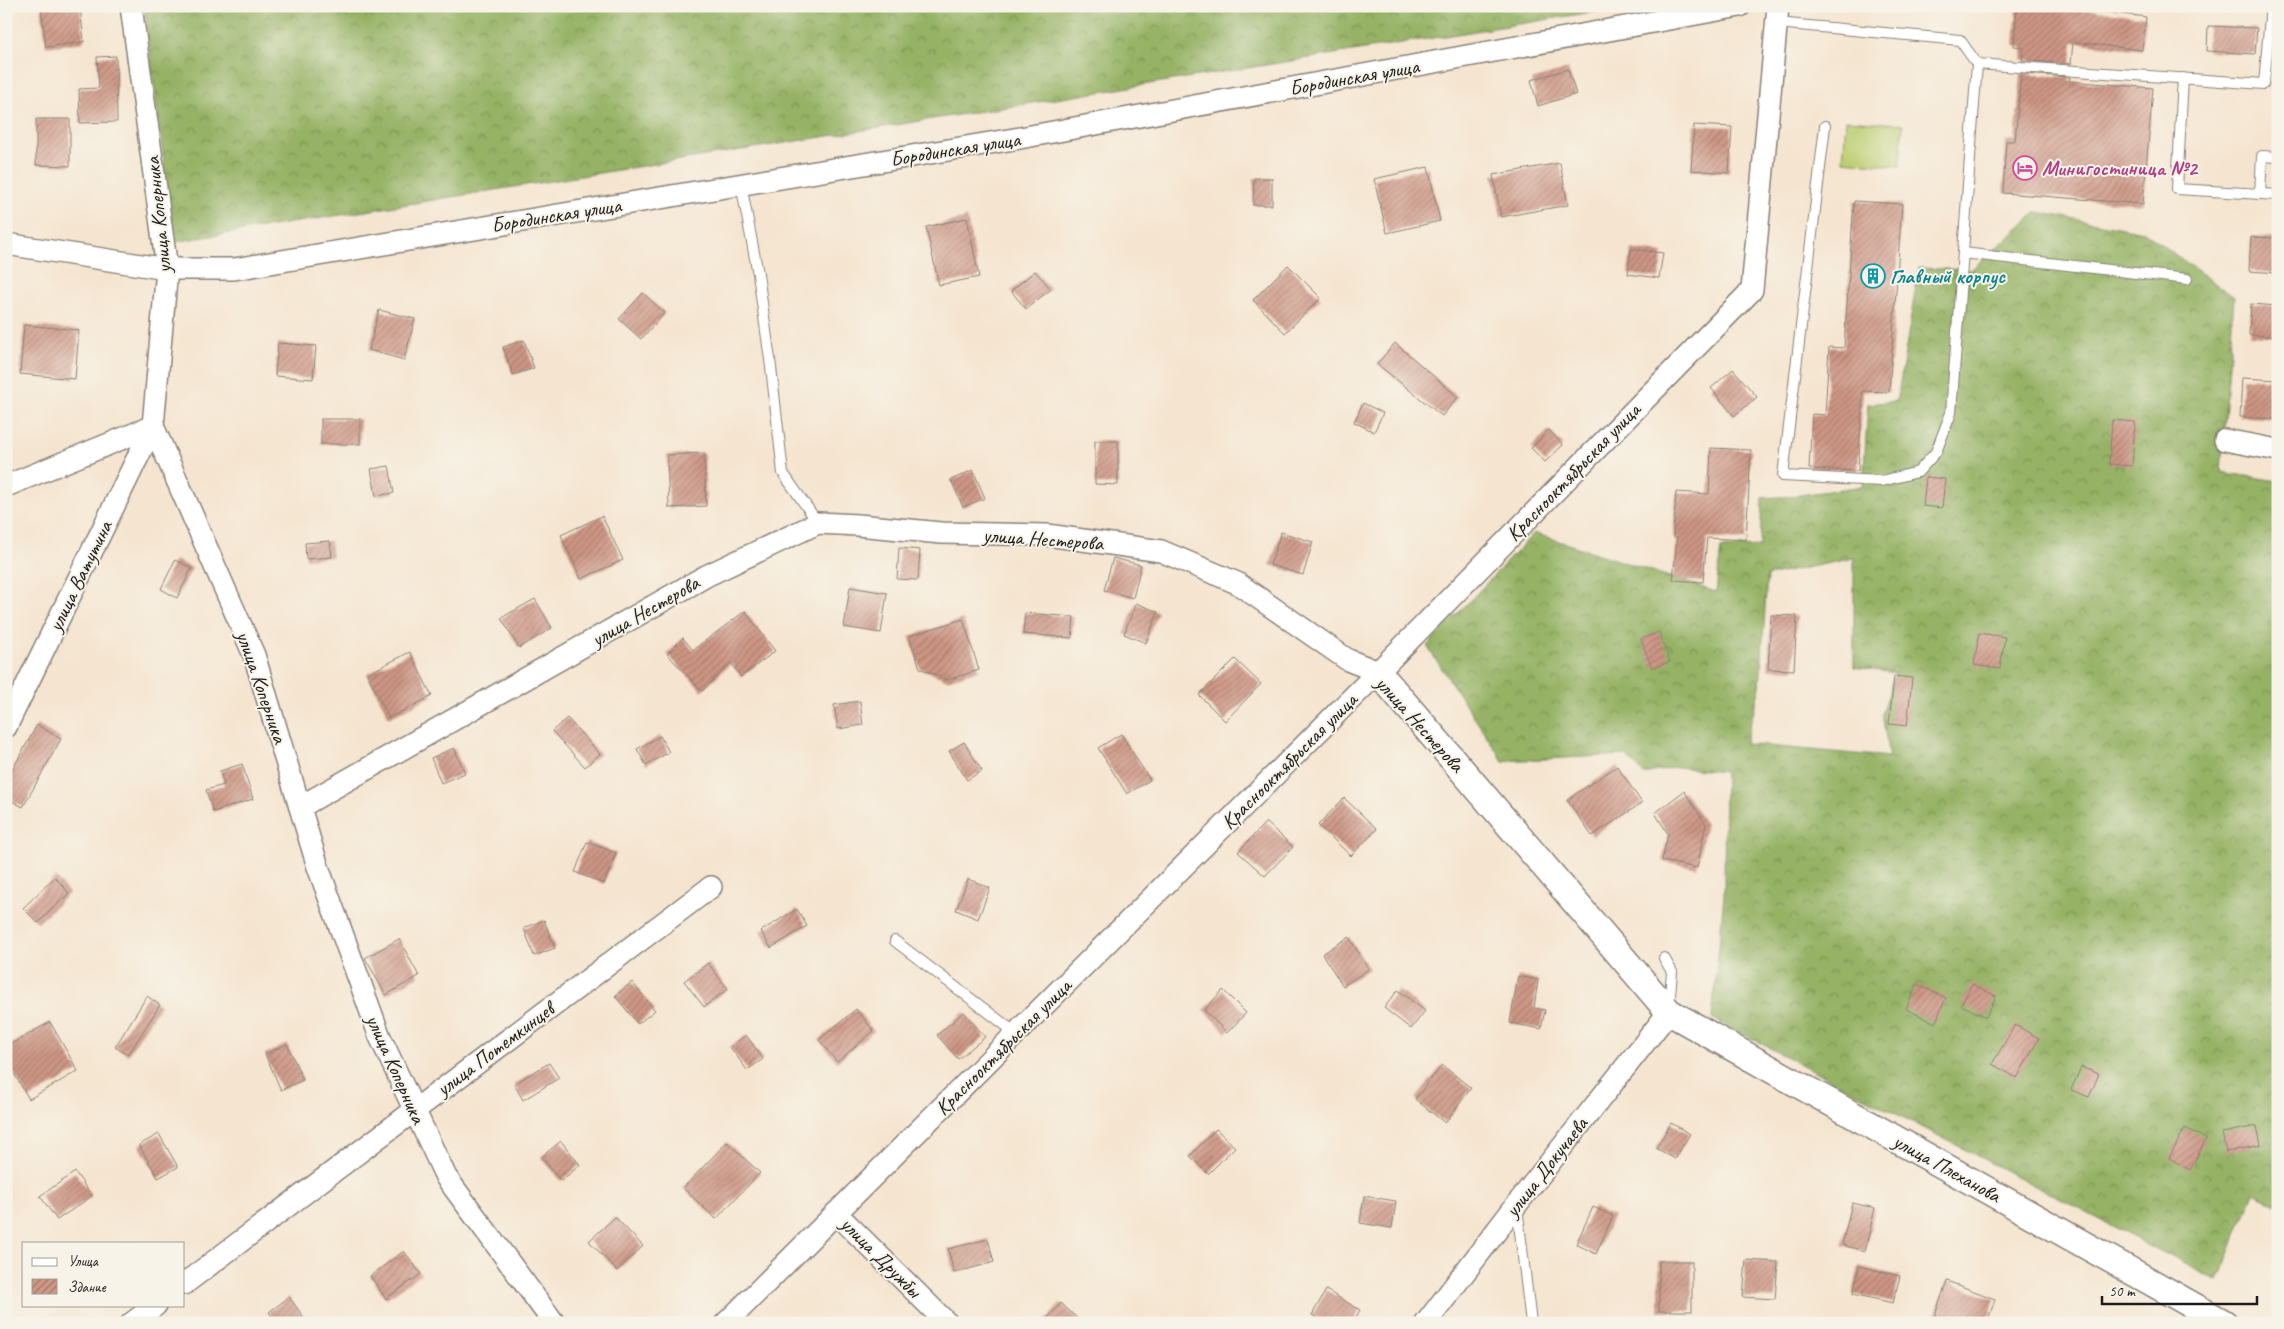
<svg xmlns="http://www.w3.org/2000/svg" width="2284" height="1329" font-family="Caveat,sans-serif">
<defs>
<pattern id="forest-crowns" width="20" height="18" patternUnits="userSpaceOnUse" patternTransform="scale(1.25)"><rect width="20" height="18" fill="#95b265"/><path d="M2 6a3 3 0 1 1 6 0M12 15a3 3 0 1 1 6 0" fill="none" stroke="#799052"/></pattern>
<pattern id="building-hatch" width="6" height="6" patternUnits="userSpaceOnUse" patternTransform="scale(1.25)"><rect width="6" height="6" fill="#ce9685"/><path d="M-1 1l2-2M0 6l6-6M5 7l2-2" fill="none" stroke="#a67a6c"/></pattern>
</defs>
<rect width="100%" height="100%" fill="#f7f3e8"/>
<filter id="ink" filterUnits="userSpaceOnUse"><feTurbulence type="fractalNoise" baseFrequency=".02" numOctaves="2"/><feDisplacementMap in="SourceGraphic" scale="10" xChannelSelector="R" yChannelSelector="G"/><feConvolveMatrix kernelMatrix="1 2 1 2 8 2 1 2 1" color-interpolation-filters="sRGB"/></filter>
<filter id="wash" filterUnits="userSpaceOnUse"><feTurbulence type="fractalNoise" baseFrequency=".0096" numOctaves="4" result="noise"/><feDisplacementMap in="SourceGraphic" scale="20" xChannelSelector="R" yChannelSelector="G"/><feGaussianBlur stdDeviation="1.12" result="paint"/><feColorMatrix in="noise" values="0 0 0 0 0 0 0 0 0 0 0 0 0 0 0 0 0 1.4 0 .05"/><feComposite in="paint" operator="in"/></filter>
<g filter="url(#wash)">
<rect width="100%" height="100%" fill="#f5e5d0"/>
<g fill="url(#forest-crowns)" stroke="#586740" fill-rule="evenodd">
<path d="M 144,6 L 1630,6 L 174,242 Z"/>
<path d="M 2037,212 L 2144,232 L 2234,297 L 2221,472 L 2278,481 L 2278,1204 L 2254,1193 L 2218,1281 L 1712,1018 L 1724,896 L 1725,772 L 1677,767 L 1644,774 L 1625,755 L 1503,761 L 1427,646 L 1534,533 L 1716,592 L 1721,548 L 1760,546 L 1762,498 L 1793,496 L 1863,486 L 1868,404 L 1897,401 L 1919,268 L 1971,270 ZM 1854,558 L 1854,667 L 1895,673 L 1882,714 L 1889,757 L 1745,744 L 1760,687 L 1767,576 Z"/>
</g>
<path fill="#bccf73" stroke="#6c7648" d="M 1846,120 L 1903,124 L 1900,166 L 1843,161 Z"/>
<g id="blocks">
<g fill="url(#building-hatch)">
<path d="M 41,6 L 80,6 L 84,42 L 46,47 Z"/>
<path d="M 2017,6 L 2076,6 L 2076,8 L 2146,17 L 2142,50 L 2073,42 L 2071,64 L 2022,60 L 2023,47 L 2014,46 Z"/>
<path d="M 2208,26 L 2257,28 L 2255,54 L 2207,51 Z"/>
<path d="M 116,56 L 117,122 L 80,123 L 79,89 L 99,88 L 97,57 Z"/>
<path d="M 1568,69 L 1576,94 L 1538,106 L 1531,80 Z"/>
<path d="M 2021,74 L 2070,77 L 2069,81 L 2153,88 L 2143,204 L 2003,193 L 2006,141 L 2015,141 Z"/>
<path d="M 36,119 L 70,119 L 70,166 L 36,165 Z"/>
<path d="M 1694,125 L 1732,127 L 1729,173 L 1691,170 Z"/>
<path d="M 1560,163 L 1568,205 L 1501,217 L 1493,175 Z"/>
<path d="M 1428,167 L 1440,221 L 1387,233 L 1374,179 Z"/>
<path d="M 1254,178 L 1272,178 L 1272,205 L 1253,205 Z"/>
<path d="M 1854,201 L 1902,204 L 1889,392 L 1863,391 L 1858,471 L 1809,469 L 1812,414 L 1825,415 L 1829,347 L 1844,348 Z"/>
<path d="M 967,218 L 979,277 L 939,285 L 926,227 Z"/>
<path d="M 2251,237 L 2278,238 L 2278,273 L 2249,271 Z"/>
<path d="M 1631,249 L 1663,253 L 1659,278 L 1628,274 Z"/>
<path d="M 1288,265 L 1321,298 L 1285,333 L 1253,300 Z"/>
<path d="M 1035,271 L 1051,289 L 1026,309 L 1011,291 Z"/>
<path d="M 643,293 L 665,313 L 641,339 L 619,319 Z"/>
<path d="M 2251,304 L 2278,306 L 2278,337 L 2249,335 Z"/>
<path d="M 379,310 L 415,319 L 404,360 L 369,350 Z"/>
<path d="M 24,325 L 79,330 L 75,379 L 20,374 Z"/>
<path d="M 524,340 L 534,368 L 513,375 L 503,347 Z"/>
<path d="M 278,343 L 316,346 L 313,379 L 275,376 Z"/>
<path d="M 1395,343 L 1458,397 L 1442,416 L 1377,364 Z"/>
<path d="M 1733,369 L 1757,397 L 1734,416 L 1711,388 Z"/>
<path d="M 2242,378 L 2278,380 L 2278,419 L 2240,417 Z"/>
<path d="M 1363,403 L 1383,413 L 1374,432 L 1354,422 Z"/>
<rect x="321" y="419" width="39" height="25"/>
<path d="M 2112,420 L 2135,422 L 2132,466 L 2109,464 Z"/>
<path d="M 1549,430 L 1563,445 L 1545,462 L 1531,448 Z"/>
<path d="M 1095,441 L 1118,441 L 1118,485 L 1095,484 Z"/>
<path d="M 1711,448 L 1751,450 L 1746,540 L 1707,538 L 1703,582 L 1673,580 L 1677,537 L 1673,537 L 1676,492 L 1709,494 Z"/>
<path d="M 704,453 L 706,506 L 669,508 L 667,455 Z"/>
<path d="M 389,466 L 394,493 L 376,496 L 371,469 Z"/>
<path d="M 973,470 L 985,498 L 963,507 L 951,480 Z"/>
<path d="M 1926,477 L 1945,479 L 1942,508 L 1923,506 Z"/>
<path d="M 602,516 L 623,560 L 581,579 L 561,535 Z"/>
<path d="M 1281,532 L 1313,542 L 1303,575 L 1270,565 Z"/>
<path d="M 330,541 L 332,557 L 306,559 L 305,543 Z"/>
<path d="M 899,548 L 920,550 L 918,580 L 897,579 Z"/>
<path d="M 1113,558 L 1141,565 L 1133,598 L 1104,590 Z"/>
<path d="M 175,560 L 192,568 L 177,598 L 161,589 Z"/>
<path d="M 850,587 L 887,593 L 881,633 L 844,627 Z"/>
<path d="M 535,599 L 552,628 L 519,648 L 501,618 Z"/>
<path d="M 1136,603 L 1158,612 L 1146,643 L 1124,634 Z"/>
<path d="M 745,611 L 775,651 L 741,677 L 731,663 L 702,691 L 667,654 L 683,638 L 693,650 Z"/>
<path d="M 1025,613 L 1074,617 L 1072,638 L 1023,634 Z"/>
<path d="M 1771,615 L 1797,616 L 1794,670 L 1768,669 Z"/>
<path d="M 963,619 L 979,670 L 947,680 L 920,668 L 909,636 Z"/>
<path d="M 1659,632 L 1670,662 L 1652,668 L 1641,639 Z"/>
<path d="M 1979,633 L 2005,637 L 2000,669 L 1974,665 Z"/>
<path d="M 410,652 L 432,696 L 389,718 L 367,674 Z"/>
<path d="M 1235,659 L 1261,684 L 1225,721 L 1199,695 Z"/>
<path d="M 1894,676 L 1912,678 L 1907,726 L 1889,724 Z"/>
<path d="M 860,701 L 863,725 L 838,729 L 834,705 Z"/>
<path d="M 567,718 L 600,754 L 585,767 L 552,731 Z"/>
<path d="M 37,725 L 61,739 L 23,807 L 6,798 L 6,781 Z"/>
<path d="M 1121,734 L 1150,780 L 1127,794 L 1098,748 Z"/>
<path d="M 660,736 L 669,752 L 646,765 L 637,749 Z"/>
<path d="M 964,742 L 982,771 L 967,780 L 949,751 Z"/>
<path d="M 454,748 L 465,773 L 441,783 L 431,758 Z"/>
<path d="M 242,764 L 253,799 L 213,812 L 206,790 L 224,785 L 220,771 Z"/>
<path d="M 1617,766 L 1642,803 L 1592,836 L 1567,800 Z"/>
<path d="M 1684,791 L 1706,824 L 1697,868 L 1662,861 L 1668,834 L 1655,813 Z"/>
<path d="M 1344,798 L 1377,829 L 1351,856 L 1318,825 Z"/>
<path d="M 1266,822 L 1293,847 L 1265,876 L 1238,852 Z"/>
<path d="M 587,842 L 616,853 L 604,884 L 575,872 Z"/>
<path d="M 55,877 L 69,893 L 38,923 L 23,908 Z"/>
<path d="M 968,879 L 990,888 L 978,919 L 956,910 Z"/>
<path d="M 797,909 L 807,926 L 771,948 L 761,931 Z"/>
<path d="M 544,920 L 555,948 L 534,956 L 524,928 Z"/>
<path d="M 1349,937 L 1369,969 L 1343,986 L 1322,954 Z"/>
<path d="M 399,939 L 419,976 L 386,995 L 365,958 Z"/>
<path d="M 708,963 L 728,989 L 704,1007 L 684,981 Z"/>
<path d="M 1518,976 L 1538,980 L 1534,1008 L 1545,1010 L 1541,1029 L 1510,1023 Z"/>
<path d="M 632,982 L 655,1010 L 638,1024 L 615,996 Z"/>
<path d="M 1917,984 L 1946,998 L 1935,1023 L 1906,1009 Z"/>
<path d="M 1972,984 L 1996,996 L 1986,1017 L 1961,1005 Z"/>
<path d="M 1223,990 L 1246,1013 L 1227,1033 L 1204,1010 Z"/>
<path d="M 1398,990 L 1425,1011 L 1411,1029 L 1384,1008 Z"/>
<path d="M 147,996 L 160,1005 L 128,1055 L 115,1047 Z"/>
<path d="M 856,1009 L 874,1031 L 837,1062 L 819,1040 Z"/>
<path d="M 964,1012 L 985,1037 L 958,1059 L 937,1035 Z"/>
<path d="M 50,1022 L 78,1071 L 29,1099 L 6,1060 L 6,1047 Z"/>
<path d="M 2015,1025 L 2039,1038 L 2017,1078 L 1992,1064 Z"/>
<path d="M 746,1035 L 763,1059 L 747,1070 L 730,1047 Z"/>
<path d="M 287,1044 L 303,1080 L 281,1090 L 265,1054 Z"/>
<path d="M 549,1063 L 559,1078 L 523,1100 L 514,1084 Z"/>
<path d="M 1442,1065 L 1471,1088 L 1445,1123 L 1415,1099 Z"/>
<path d="M 2081,1067 L 2099,1074 L 2089,1097 L 2071,1090 Z"/>
<path d="M 1671,1123 L 1690,1134 L 1675,1159 L 1656,1148 Z"/>
<path d="M 2257,1126 L 2261,1145 L 2226,1152 L 2222,1133 Z"/>
<path d="M 2185,1128 L 2206,1139 L 2190,1170 L 2169,1158 Z"/>
<path d="M 1216,1129 L 1235,1147 L 1208,1174 L 1190,1156 Z"/>
<path d="M 159,1134 L 178,1167 L 158,1178 L 139,1145 Z"/>
<path d="M 561,1141 L 580,1165 L 561,1181 L 541,1157 Z"/>
<path d="M 727,1142 L 760,1173 L 716,1219 L 683,1188 Z"/>
<path d="M 75,1172 L 92,1196 L 57,1220 L 40,1196 Z"/>
<path d="M 1364,1196 L 1396,1201 L 1392,1228 L 1360,1223 Z"/>
<path d="M 1852,1203 L 1875,1208 L 1865,1251 L 1842,1245 Z"/>
<path d="M 1593,1207 L 1613,1216 L 1596,1254 L 1576,1244 Z"/>
<path d="M 615,1217 L 643,1246 L 617,1271 L 589,1241 Z"/>
<path d="M 988,1239 L 994,1262 L 954,1273 L 948,1249 Z"/>
<path d="M 404,1251 L 421,1274 L 386,1299 L 370,1276 Z"/>
<path d="M 1746,1260 L 1778,1262 L 1775,1299 L 1743,1297 Z"/>
<rect x="1659" y="1261" width="33" height="50"/>
<path d="M 1859,1266 L 1900,1276 L 1893,1303 L 1853,1294 Z"/>
<path d="M 1947,1281 L 1995,1299 L 1987,1323 L 1932,1323 Z"/>
<path d="M 1326,1290 L 1360,1310 L 1353,1323 L 1325,1323 L 1312,1315 Z"/>
<path d="M 289,1297 L 308,1323 L 277,1323 L 269,1312 Z"/>
<path d="M 1061,1303 L 1082,1323 L 1043,1323 Z"/>
</g>
</g>
</g>
<g filter="url(#ink)">
<use href="#blocks" fill-opacity="0" stroke="#888076" stroke-width="1"/>
<g fill="none" stroke-linecap="round" stroke-linejoin="round">
<g stroke="#888076" stroke-width="12">
<g id="service">
<path d="M 1777,23 L 1960,40 L 1977,64 L 1951,413 L 1936,452 L 1918,472 L 1882,481 L 1783,476 L 1825,126"/>
<path d="M 1977,64 L 2264,84 L 2271,6"/>
<path d="M 2183,78 L 2177,189 L 2278,195"/>
<path d="M 741,184 L 758,274 L 771,367 L 783,473 L 818,523"/>
<path d="M 2260,194 L 2262,156 L 2278,157"/>
<path d="M 1963,253 L 2187,279"/>
<path d="M 895,941 L 1017,1034"/>
<path d="M 1664,958 L 1672,972 L 1669,1007"/>
<path d="M 1517,1207 L 1531,1323"/>
</g>
</g>
<g stroke="#888076" stroke-width="24">
<g id="minor">
<path d="M 131,6 L 167,269 L 153,426 L 254,655 L 318,867 L 380,1037 L 446,1177 L 554,1323"/>
<path d="M 6,244 L 167,269 L 234,269 L 1020,138 L 1740,6"/>
<path d="M 2225,440 L 2278,450"/>
<path d="M 6,486 L 153,426"/>
<path d="M 6,727 L 153,426"/>
<path d="M 300,807 L 706,576 L 818,523 L 858,525 L 941,533 L 1047,535 L 1161,551 L 1237,583 L 1348,660 L 1378,672"/>
<path d="M 836,1213 L 947,1323"/>
<path d="M 184,1284 L 711,887"/>
<path d="M 132,1323 L 156,1305"/>
<path d="M 726,1323 L 1378,672 L 1752,290 L 1778,6"/>
<path d="M 1426,1323 L 1517,1204 L 1669,1012"/>
</g>
</g>
<g stroke="#888076" stroke-width="29">
<path id="tertiary" d="M 1378,672 L 1669,1012 L 2224,1323"/>
</g>
<use href="#service" stroke="#fff" stroke-width="10"/>
<use href="#minor" stroke="#fff" stroke-width="21"/>
<use href="#tertiary" stroke="#fff" stroke-width="26"/>
</g>
</g>
<defs>
<g id="hotel-ring" transform="scale(1.25)"><circle r="9.5" fill="#f7f3e8" stroke="#d1479c" stroke-width="1.5"/><path d="M-6-4.5h1.5V1H6V5H4.5V3h-9V5H-6ZM-4 0a1.8 1.8 0 1 1 3.6 0ZM.5 0V-2.5h3Q6-2.5 6 0Z" fill="#d1479c"/></g>
<g id="building-ring" transform="scale(1.25)"><circle r="9.5" fill="#f7f3e8" stroke="#0f9aa8" stroke-width="1.5"/><path d="M-4-6H4V6H1V3H-1V6H-4ZM-2.5-4.3h1.7v1.8h-1.7ZM.8-4.3h1.7v1.8H.8ZM-2.5-1h1.7V.8h-1.7ZM.8-1h1.7V.8H.8Z" fill="#0f9aa8"/></g>
</defs>
<g fill-rule="evenodd">
<use href="#hotel-ring" x="2025" y="168"/>
<use href="#building-ring" x="1873" y="276"/>
</g>
<g text-anchor="middle" stroke-width="4" stroke-linejoin="round" paint-order="stroke">
<g font-size="21" fill="#1c1c1c" stroke="#f7f3e8">
<text transform="translate(1354 77) rotate(-10)" y="7">Бородинская улица</text>
<text transform="translate(955 149) rotate(-9)" y="7">Бородинская улица</text>
<text transform="translate(158 215) rotate(-96)" y="7">улица Коперника</text>
<text transform="translate(556 215) rotate(-9)" y="7">Бородинская улица</text>
<text transform="translate(1573 472) rotate(-46)" y="7">Краснооктябрьская улица</text>
<text transform="translate(1043 539) rotate(4)" y="7">улица Нестерова</text>
<text transform="translate(80 576) rotate(-64)" y="7">улица Ватутина</text>
<text transform="translate(645 611) rotate(-30)" y="7">улица Нестерова</text>
<text transform="translate(262 687) rotate(71)" y="7">улица Коперника</text>
<text transform="translate(1420 724) rotate(48)" y="7">улица Нестерова</text>
<text transform="translate(1289 761) rotate(-45)" y="7">Краснооктябрьская улица</text>
<text transform="translate(1003 1047) rotate(-45)" y="7">Краснооктябрьская улица</text>
<text transform="translate(495 1049) rotate(-37)" y="7">улица Потемкинцев</text>
<text transform="translate(396 1069) rotate(66)" y="7">улица Коперника</text>
<text transform="translate(1546 1167) rotate(-52)" y="7">улица Докучаева</text>
<text transform="translate(1947 1168) rotate(29)" y="7">улица Плеханова</text>
<text transform="translate(881 1257) rotate(45)" y="7">улица Дружбы</text>
</g>
<g font-size="21" font-weight="bold" fill="#b23c85" stroke="#f7f3e8" text-anchor="start">
<text x="2042" y="175">Минигостиница №2</text>
</g>
<g font-size="21" font-weight="bold" fill="#0d838f" stroke="#f7f3e8" text-anchor="start">
<text x="1890" y="283">Главный корпус</text>
</g>
</g>
<rect width="2284" height="1329" fill="none" stroke="#f7f3e8" stroke-width="25"/>
<rect x="22" y="1242" width="162" height="65" fill="#f7f3e8" stroke="#9f9d96"/>
<rect x="32" y="1258" width="25" height="8" fill="#ffffff" stroke="#9f9d96"/>
<text x="68" y="1266" font-size="15" fill="#1c1c1c">Улица</text>
<rect x="32" y="1279" width="25" height="15" fill="url(#building-hatch)" stroke="#9f9d96"/>
<text x="68" y="1292" font-size="15" fill="#1c1c1c">Здание</text>
<path d="M2102 1296v8h155v-8" fill="none" stroke="#1c1c1c" stroke-width="2.5"/>
<text x="2109" y="1296" font-size="15" fill="#1c1c1c" stroke="#f7f3e8" stroke-width="4" paint-order="stroke">50 m</text>
</svg>
